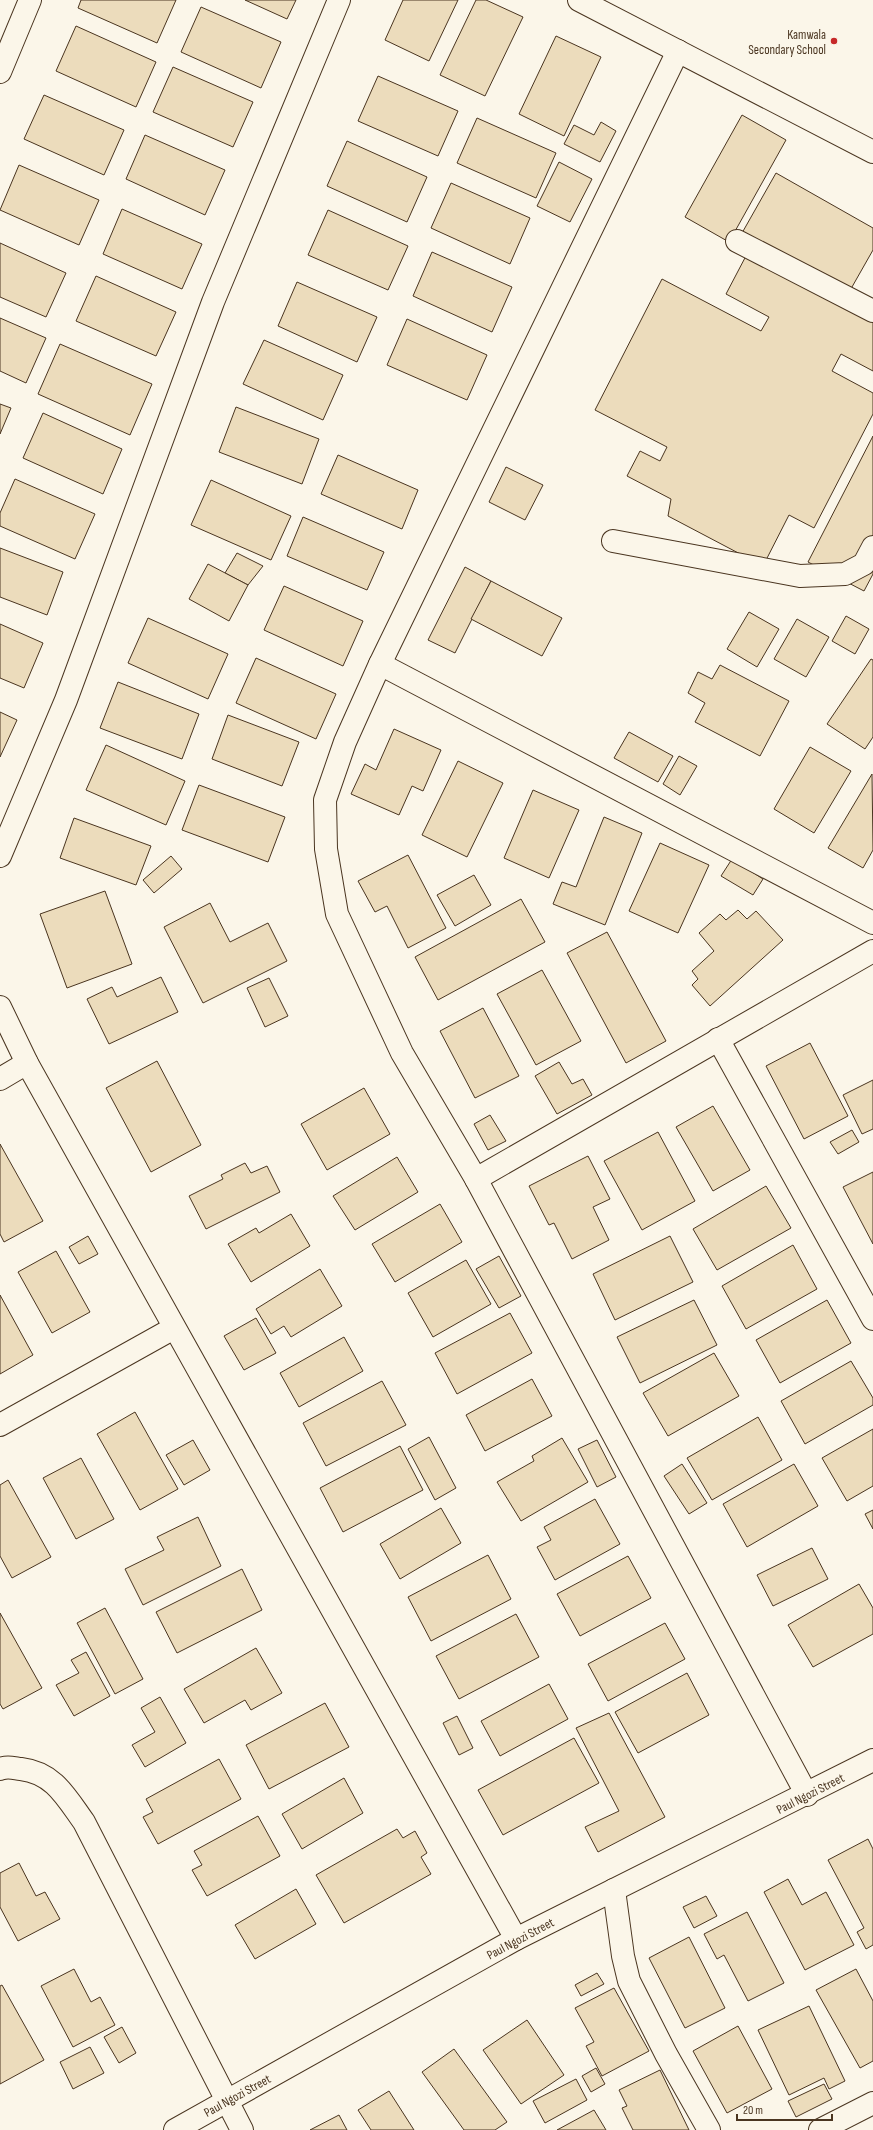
<svg xmlns="http://www.w3.org/2000/svg" width="873" height="2130" font-family="'Sofia Sans Condensed',sans-serif">
<rect width="100%" height="100%" fill="#fbf6e9"/>
<g fill="#ecdcbc" stroke="#4a3520">
<path d="M 81,0 L 176,0 L 157,43 L 78,8 Z"/>
<path d="M 245,0 L 296,0 L 287,19 Z"/>
<path d="M 403,0 L 458,0 L 429,61 L 385,40 Z"/>
<path d="M 476,0 L 486,0 L 523,17 L 485,96 L 440,75 Z"/>
<path d="M 201,7 L 281,42 L 261,88 L 181,52 Z"/>
<path d="M 76,26 L 156,62 L 136,107 L 56,71 Z"/>
<path d="M 556,36 L 601,57 L 564,136 L 519,114 Z"/>
<path d="M 173,67 L 253,102 L 233,147 L 153,112 Z"/>
<path d="M 378,76 L 458,111 L 438,156 L 358,121 Z"/>
<path d="M 44,95 L 124,130 L 104,175 L 24,139 Z"/>
<path d="M 742,115 L 786,140 L 729,242 L 685,217 Z"/>
<path d="M 477,118 L 556,153 L 536,198 L 457,163 Z"/>
<path d="M 601,122 L 616,131 L 600,162 L 564,144 L 574,125 L 594,135 Z"/>
<path d="M 145,135 L 225,170 L 205,215 L 126,179 Z"/>
<path d="M 347,141 L 427,177 L 407,222 L 327,186 Z"/>
<path d="M 559,162 L 592,179 L 570,222 L 537,206 Z"/>
<path d="M 19,165 L 99,200 L 79,245 L 0,210 Z"/>
<path d="M 776,173 L 873,228 L 873,250 L 848,294 L 742,233 Z"/>
<path d="M 451,183 L 530,218 L 510,264 L 431,228 Z"/>
<path d="M 122,209 L 202,244 L 182,289 L 103,254 Z"/>
<path d="M 328,210 L 408,246 L 388,290 L 308,255 Z"/>
<path d="M 0,243 L 66,273 L 46,317 L 0,297 Z"/>
<path d="M 432,252 L 512,287 L 492,332 L 413,296 Z"/>
<path d="M 747,254 L 873,319 L 873,371 L 841,354 L 832,371 L 873,393 L 873,414 L 814,528 L 789,515 L 763,566 L 668,516 L 671,499 L 627,476 L 640,451 L 660,461 L 667,447 L 595,410 L 662,279 L 761,331 L 769,317 L 726,294 Z"/>
<path d="M 96,276 L 176,312 L 156,356 L 76,321 Z"/>
<path d="M 297,282 L 377,317 L 357,362 L 278,326 Z"/>
<path d="M 0,318 L 46,338 L 26,383 L 0,371 Z"/>
<path d="M 407,319 L 487,355 L 467,400 L 387,365 Z"/>
<path d="M 264,340 L 343,375 L 323,420 L 243,384 Z"/>
<path d="M 60,344 L 152,384 L 130,435 L 38,394 Z"/>
<path d="M 0,404 L 11,408 L 0,434 Z"/>
<path d="M 236,407 L 319,439 L 302,484 L 219,452 Z"/>
<path d="M 43,413 L 122,449 L 103,494 L 23,458 Z"/>
<path d="M 873,436 L 873,574 L 864,591 L 808,562 Z"/>
<path d="M 338,455 L 418,490 L 402,529 L 321,494 Z"/>
<path d="M 506,467 L 543,485 L 525,520 L 489,502 Z"/>
<path d="M 15,479 L 95,514 L 75,559 L 0,526 L 0,513 Z"/>
<path d="M 211,480 L 291,516 L 271,560 L 191,525 Z"/>
<path d="M 303,517 L 384,552 L 367,590 L 287,556 Z"/>
<path d="M 0,548 L 63,572 L 47,615 L 0,597 Z"/>
<path d="M 237,553 L 263,566 L 248,585 L 225,573 Z"/>
<path d="M 208,564 L 248,585 L 229,621 L 189,599 Z"/>
<path d="M 465,567 L 491,581 L 455,653 L 428,640 Z"/>
<path d="M 491,581 L 562,618 L 542,656 L 471,619 Z"/>
<path d="M 284,586 L 363,621 L 343,666 L 264,630 Z"/>
<path d="M 749,612 L 779,629 L 757,667 L 727,649 Z"/>
<path d="M 846,616 L 869,629 L 855,654 L 832,641 Z"/>
<path d="M 148,618 L 228,654 L 208,699 L 128,663 Z"/>
<path d="M 797,619 L 829,637 L 806,677 L 774,659 Z"/>
<path d="M 0,624 L 43,643 L 24,688 L 0,678 Z"/>
<path d="M 256,658 L 336,694 L 316,739 L 236,703 Z"/>
<path d="M 871,659 L 873,660 L 873,737 L 865,749 L 827,724 Z"/>
<path d="M 720,665 L 789,701 L 760,756 L 695,722 L 705,703 L 688,693 L 698,672 L 712,679 Z"/>
<path d="M 118,682 L 199,714 L 182,759 L 100,728 Z"/>
<path d="M 0,712 L 17,720 L 0,757 Z"/>
<path d="M 228,715 L 299,742 L 282,786 L 212,759 Z"/>
<path d="M 394,729 L 441,750 L 423,791 L 412,786 L 399,815 L 351,794 L 365,764 L 376,770 Z"/>
<path d="M 629,732 L 673,756 L 658,782 L 614,758 Z"/>
<path d="M 106,745 L 185,781 L 166,825 L 86,790 Z"/>
<path d="M 810,747 L 851,771 L 814,833 L 774,809 Z"/>
<path d="M 679,756 L 697,766 L 680,795 L 663,784 Z"/>
<path d="M 458,761 L 503,783 L 467,857 L 422,835 Z"/>
<path d="M 872,774 L 873,850 L 863,868 L 828,848 Z"/>
<path d="M 199,785 L 285,817 L 268,862 L 182,830 Z"/>
<path d="M 533,790 L 579,810 L 549,878 L 504,858 Z"/>
<path d="M 604,817 L 642,833 L 605,925 L 553,904 L 562,882 L 576,887 Z"/>
<path d="M 74,818 L 151,846 L 136,885 L 60,858 Z"/>
<path d="M 660,843 L 709,865 L 678,933 L 629,911 Z"/>
<path d="M 408,855 L 446,928 L 408,948 L 387,906 L 375,912 L 358,881 Z"/>
<path d="M 171,856 L 182,869 L 154,893 L 143,880 Z"/>
<path d="M 732,859 L 763,879 L 753,895 L 721,876 Z"/>
<path d="M 474,875 L 491,905 L 455,926 L 437,895 Z"/>
<path d="M 105,891 L 132,964 L 67,988 L 40,914 Z"/>
<path d="M 521,899 L 545,942 L 438,1000 L 415,957 Z"/>
<path d="M 210,903 L 230,942 L 268,923 L 287,961 L 203,1003 L 164,927 Z"/>
<path d="M 738,910 L 747,919 L 756,911 L 783,940 L 710,1006 L 692,985 L 698,979 L 692,971 L 714,951 L 699,933 L 720,914 L 726,920 Z"/>
<path d="M 607,932 L 666,1041 L 626,1063 L 567,953 Z"/>
<path d="M 542,970 L 581,1041 L 536,1065 L 497,994 Z"/>
<path d="M 161,977 L 178,1012 L 109,1044 L 87,999 L 112,987 L 117,997 Z"/>
<path d="M 269,978 L 288,1016 L 265,1027 L 247,988 Z"/>
<path d="M 483,1008 L 519,1076 L 475,1098 L 440,1031 Z"/>
<path d="M 810,1043 L 848,1116 L 804,1139 L 766,1066 Z"/>
<path d="M 157,1061 L 201,1145 L 151,1172 L 106,1088 Z"/>
<path d="M 559,1062 L 572,1084 L 583,1079 L 592,1095 L 557,1114 L 535,1076 Z"/>
<path d="M 873,1080 L 873,1129 L 862,1134 L 843,1095 Z"/>
<path d="M 364,1088 L 390,1134 L 327,1170 L 301,1124 Z"/>
<path d="M 713,1106 L 750,1170 L 713,1191 L 676,1127 Z"/>
<path d="M 490,1115 L 506,1141 L 488,1150 L 474,1124 Z"/>
<path d="M 852,1130 L 859,1142 L 838,1154 L 830,1142 Z"/>
<path d="M 658,1132 L 695,1201 L 642,1230 L 604,1161 Z"/>
<path d="M 0,1144 L 43,1221 L 4,1242 L 0,1234 Z"/>
<path d="M 588,1156 L 610,1199 L 593,1207 L 609,1240 L 572,1259 L 554,1223 L 549,1225 L 529,1186 Z"/>
<path d="M 397,1157 L 418,1192 L 355,1230 L 333,1196 Z"/>
<path d="M 245,1163 L 251,1173 L 267,1166 L 280,1192 L 206,1229 L 189,1196 L 223,1179 L 221,1175 Z"/>
<path d="M 873,1172 L 873,1244 L 843,1187 Z"/>
<path d="M 766,1186 L 791,1228 L 717,1270 L 693,1229 Z"/>
<path d="M 440,1204 L 462,1242 L 395,1282 L 372,1244 Z"/>
<path d="M 291,1214 L 310,1246 L 251,1282 L 228,1244 L 256,1228 L 259,1233 Z"/>
<path d="M 88,1236 L 98,1254 L 79,1264 L 69,1247 Z"/>
<path d="M 670,1236 L 693,1282 L 615,1320 L 593,1274 Z"/>
<path d="M 793,1245 L 817,1289 L 746,1329 L 722,1286 Z"/>
<path d="M 56,1251 L 90,1312 L 52,1333 L 18,1272 Z"/>
<path d="M 499,1256 L 521,1296 L 499,1308 L 476,1269 Z"/>
<path d="M 466,1260 L 491,1304 L 433,1337 L 408,1293 Z"/>
<path d="M 320,1269 L 342,1306 L 291,1337 L 284,1326 L 271,1334 L 256,1309 Z"/>
<path d="M 0,1295 L 33,1355 L 0,1374 Z"/>
<path d="M 694,1300 L 717,1345 L 640,1383 L 617,1337 Z"/>
<path d="M 827,1300 L 851,1343 L 780,1383 L 756,1340 Z"/>
<path d="M 510,1313 L 532,1353 L 457,1394 L 435,1353 Z"/>
<path d="M 256,1318 L 276,1353 L 244,1370 L 224,1336 Z"/>
<path d="M 344,1337 L 363,1371 L 299,1407 L 280,1373 Z"/>
<path d="M 714,1353 L 739,1396 L 668,1436 L 643,1393 Z"/>
<path d="M 851,1361 L 873,1398 L 873,1405 L 805,1444 L 781,1401 Z"/>
<path d="M 532,1379 L 552,1416 L 485,1451 L 466,1415 Z"/>
<path d="M 382,1381 L 406,1425 L 326,1466 L 303,1423 Z"/>
<path d="M 135,1412 L 178,1489 L 140,1510 L 97,1434 Z"/>
<path d="M 758,1417 L 782,1460 L 712,1500 L 687,1458 Z"/>
<path d="M 873,1429 L 873,1486 L 847,1501 L 822,1458 Z"/>
<path d="M 429,1437 L 456,1488 L 435,1500 L 408,1449 Z"/>
<path d="M 562,1438 L 588,1482 L 521,1521 L 497,1482 L 534,1461 L 532,1456 Z"/>
<path d="M 193,1440 L 210,1470 L 184,1485 L 166,1455 Z"/>
<path d="M 597,1440 L 616,1477 L 597,1487 L 578,1449 Z"/>
<path d="M 400,1446 L 423,1490 L 343,1532 L 320,1488 Z"/>
<path d="M 81,1458 L 114,1519 L 76,1539 L 43,1478 Z"/>
<path d="M 682,1464 L 707,1503 L 689,1514 L 664,1476 Z"/>
<path d="M 794,1464 L 818,1506 L 747,1547 L 723,1504 Z"/>
<path d="M 8,1480 L 51,1557 L 12,1578 L 0,1556 L 0,1485 Z"/>
<path d="M 595,1499 L 620,1544 L 555,1580 L 537,1547 L 551,1540 L 544,1527 Z"/>
<path d="M 441,1508 L 461,1543 L 400,1579 L 380,1544 Z"/>
<path d="M 873,1510 L 873,1529 L 865,1514 Z"/>
<path d="M 198,1517 L 221,1566 L 143,1605 L 125,1569 L 164,1550 L 157,1537 Z"/>
<path d="M 812,1548 L 828,1579 L 773,1606 L 757,1575 Z"/>
<path d="M 488,1555 L 511,1599 L 431,1641 L 408,1597 Z"/>
<path d="M 628,1556 L 651,1598 L 580,1636 L 557,1594 Z"/>
<path d="M 242,1569 L 262,1610 L 177,1653 L 156,1612 Z"/>
<path d="M 859,1584 L 873,1608 L 873,1634 L 813,1667 L 788,1625 Z"/>
<path d="M 105,1608 L 143,1679 L 115,1694 L 77,1623 Z"/>
<path d="M 0,1613 L 42,1688 L 3,1709 L 0,1704 Z"/>
<path d="M 516,1614 L 539,1657 L 459,1699 L 436,1656 Z"/>
<path d="M 665,1623 L 685,1659 L 608,1701 L 588,1664 Z"/>
<path d="M 256,1648 L 282,1693 L 251,1710 L 245,1700 L 204,1723 L 184,1689 Z"/>
<path d="M 86,1652 L 110,1696 L 74,1716 L 56,1685 L 79,1673 L 71,1660 Z"/>
<path d="M 687,1673 L 709,1715 L 638,1753 L 615,1712 Z"/>
<path d="M 549,1684 L 568,1719 L 500,1756 L 481,1721 Z"/>
<path d="M 160,1697 L 186,1743 L 145,1767 L 132,1745 L 155,1732 L 141,1708 Z"/>
<path d="M 325,1703 L 349,1747 L 269,1789 L 246,1745 Z"/>
<path d="M 609,1713 L 665,1817 L 598,1852 L 585,1827 L 619,1811 L 576,1728 Z"/>
<path d="M 457,1716 L 473,1748 L 459,1755 L 443,1723 Z"/>
<path d="M 574,1738 L 599,1783 L 503,1835 L 478,1790 Z"/>
<path d="M 219,1759 L 241,1799 L 158,1844 L 143,1817 L 153,1812 L 146,1799 Z"/>
<path d="M 344,1778 L 363,1813 L 302,1849 L 282,1814 Z"/>
<path d="M 258,1816 L 280,1856 L 207,1896 L 192,1870 L 202,1865 L 194,1851 Z"/>
<path d="M 397,1829 L 403,1838 L 415,1831 L 427,1853 L 421,1857 L 431,1874 L 344,1923 L 316,1875 Z"/>
<path d="M 868,1839 L 873,1849 L 873,1945 L 866,1949 L 857,1932 L 864,1928 L 828,1860 Z"/>
<path d="M 19,1863 L 36,1896 L 45,1892 L 60,1919 L 18,1941 L 0,1907 L 0,1873 Z"/>
<path d="M 788,1879 L 802,1905 L 826,1892 L 854,1945 L 805,1970 L 764,1892 Z"/>
<path d="M 296,1889 L 316,1924 L 255,1959 L 235,1925 Z"/>
<path d="M 706,1896 L 717,1916 L 694,1928 L 683,1907 Z"/>
<path d="M 747,1912 L 784,1983 L 748,2001 L 724,1955 L 717,1959 L 704,1934 Z"/>
<path d="M 689,1937 L 725,2008 L 685,2028 L 649,1958 Z"/>
<path d="M 74,1969 L 91,2002 L 100,1997 L 115,2025 L 73,2047 L 41,1986 Z"/>
<path d="M 856,1969 L 873,2001 L 873,2061 L 860,2068 L 816,1990 Z"/>
<path d="M 597,1973 L 604,1984 L 581,1996 L 575,1985 Z"/>
<path d="M 2,1985 L 44,2060 L 0,2084 L 0,1986 Z"/>
<path d="M 614,1988 L 649,2051 L 602,2076 L 586,2046 L 594,2042 L 575,2008 Z"/>
<path d="M 809,2006 L 845,2081 L 829,2089 L 824,2078 L 789,2095 L 758,2030 Z"/>
<path d="M 527,2020 L 564,2075 L 521,2104 L 483,2050 Z"/>
<path d="M 738,2026 L 772,2089 L 727,2113 L 693,2051 Z"/>
<path d="M 122,2027 L 136,2053 L 119,2063 L 104,2037 Z"/>
<path d="M 90,2047 L 104,2073 L 73,2089 L 60,2062 Z"/>
<path d="M 454,2049 L 507,2122 L 495,2130 L 464,2130 L 422,2072 Z"/>
<path d="M 596,2068 L 605,2084 L 591,2092 L 582,2076 Z"/>
<path d="M 660,2070 L 689,2130 L 633,2130 L 622,2108 L 627,2106 L 619,2090 Z"/>
<path d="M 576,2079 L 587,2100 L 545,2123 L 533,2101 Z"/>
<path d="M 824,2084 L 832,2099 L 796,2117 L 788,2101 Z"/>
<path d="M 389,2091 L 414,2130 L 371,2130 L 358,2110 Z"/>
<path d="M 594,2110 L 606,2130 L 557,2130 Z"/>
<path d="M 339,2115 L 347,2130 L 310,2130 Z"/>
</g>
<g fill="none" stroke-linecap="round" stroke-linejoin="round">
<g stroke="#4a3520" stroke-width="24">
<g id="minor">
<path d="M 579,0 L 873,152"/>
<path d="M 678,51 L 380,664 L 345,742 L 325,800 L 326,849 L 337,914 L 402,1053 L 476,1179 L 807,1795"/>
<path d="M 0,72 L 30,0"/>
<path d="M 737,241 L 873,311"/>
<path d="M 613,541 L 800,576 L 845,574 L 864,564 L 873,547"/>
<path d="M 380,664 L 873,923"/>
<path d="M 0,856 L 66,700 L 213,302 L 339,0"/>
<path d="M 0,1007 L 27,1063 L 516,1939"/>
<path d="M 718,1039 L 873,1319"/>
<path d="M 0,1079 L 27,1063"/>
<path d="M 476,1179 L 873,951"/>
<path d="M 0,1425 L 174,1328"/>
<path d="M 0,1769 C 7,1766 13,1768 21,1769 C 54,1773 66,1797 84,1822 L 242,2130"/>
<path d="M 614,1890 L 623,1956 L 629,1981 L 666,2054 L 709,2130"/>
<path d="M 175,2130 L 516,1939 L 873,1760"/>
<path d="M 820,2130 L 873,2103"/>
</g>
</g>
<use href="#minor" stroke="#fbf6e9" stroke-width="22"/>
</g>
<circle fill="#c62828" stroke="#fbf6e9" stroke-width="1.5" cx="834" cy="41" r="4"/>
<g text-anchor="middle" stroke-width="3" stroke-linejoin="round" paint-order="stroke">
<g font-size="13" fill="#4a3520" stroke="#fbf6e9" text-anchor="end">
<text x="826" y="39">Kamwala<tspan x="826" dy="15">Secondary School</tspan></text>
</g>
<g font-size="13" fill="#4a3520" stroke="#fbf6e9">
<text transform="translate(810 1793) rotate(-27)" y="5">Paul Ngozi Street</text>
<text transform="translate(520 1938) rotate(-28)" y="5">Paul Ngozi Street</text>
<text transform="translate(237 2095) rotate(-29)" y="5">Paul Ngozi Street</text>
</g>
</g>
<path d="M737 2114v6h95v-6" fill="none" stroke="#4a3520" stroke-width="2"/>
<text x="743" y="2114" font-size="12" fill="#4a3520" stroke="#fbf6e9" stroke-width="3" paint-order="stroke">20 m</text>
</svg>
